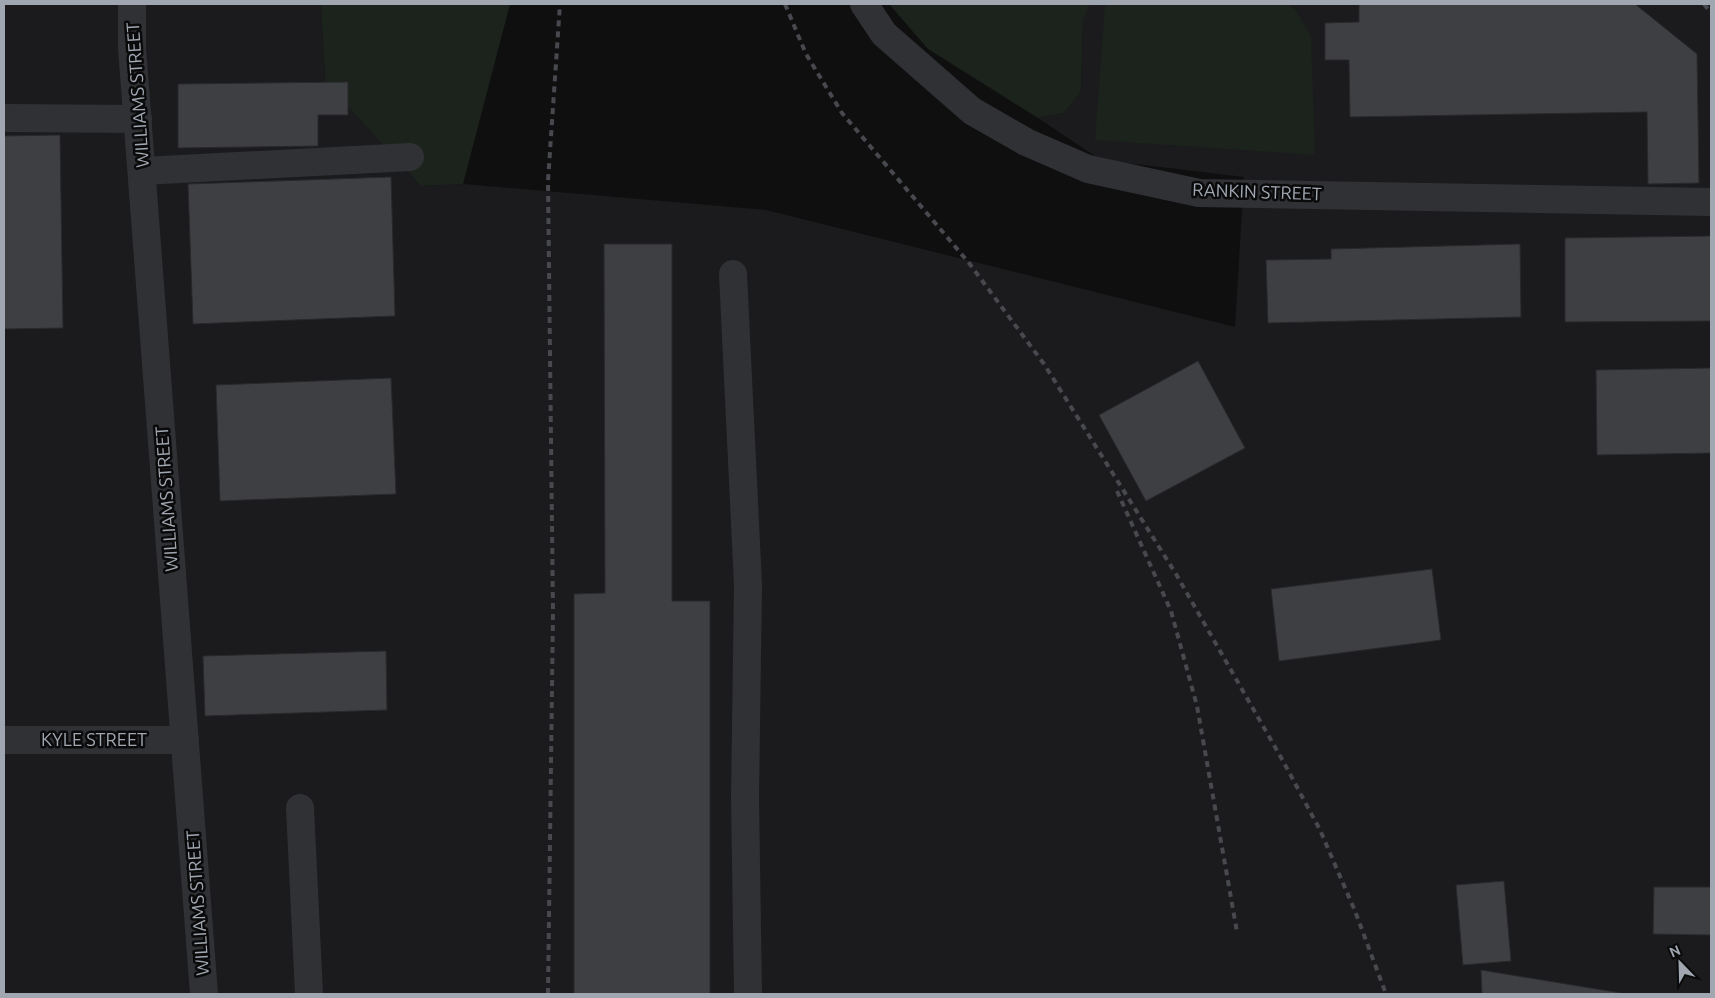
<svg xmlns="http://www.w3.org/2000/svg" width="1715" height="998" font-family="Ubuntu,sans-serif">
<rect width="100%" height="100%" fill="#0f0f10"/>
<path fill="#1b1b1d" d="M 4,4 L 321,4 L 325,82 L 421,186 L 463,184 L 766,210 L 1235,327 L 1244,177 L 1101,160 L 1038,118 L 1064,113 L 1081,91 L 1083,21 L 1090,4 L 1711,4 L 1711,994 L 4,994 Z"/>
<g fill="#1b231c">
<path d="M 321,4 L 510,4 L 463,184 L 421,186 L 325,82 Z"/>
<path d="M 889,4 L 1090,4 L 1083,21 L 1081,91 L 1064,113 L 1038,118 L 928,49 Z"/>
<path d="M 1105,4 L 1288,4 L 1297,12 L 1311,36 L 1315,155 L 1095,140 Z"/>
</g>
<g fill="#3e3f43" stroke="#29292c">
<path d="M 1359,4 L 1635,4 L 1697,54 L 1699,183 L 1648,184 L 1647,112 L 1350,117 L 1349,60 L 1325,60 L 1325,23 L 1359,22 Z"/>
<path d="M 348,82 L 348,115 L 318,115 L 318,146 L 178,148 L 178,84 Z"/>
<path d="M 60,135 L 63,328 L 4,329 L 4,136 Z"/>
<path d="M 391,177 L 395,316 L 193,324 L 188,184 Z"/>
<path d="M 1711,236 L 1711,321 L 1565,322 L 1565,238 Z"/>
<path d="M 604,244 L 672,244 L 672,601 L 710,601 L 710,994 L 574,994 L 574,594 L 605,593 Z"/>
<path d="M 1520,244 L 1521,317 L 1268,323 L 1266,260 L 1331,259 L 1331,249 Z"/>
<path d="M 1198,361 L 1245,448 L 1146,501 L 1099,415 Z"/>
<path d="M 1711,368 L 1711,453 L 1597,455 L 1596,370 Z"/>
<path d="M 391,378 L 396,494 L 220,501 L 216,385 Z"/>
<path d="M 1432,569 L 1441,640 L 1279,661 L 1271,589 Z"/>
<path d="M 386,651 L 387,710 L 205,716 L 203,656 Z"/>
<path d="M 1504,881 L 1511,961 L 1463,965 L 1456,885 Z"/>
<path d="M 1654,887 L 1711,887 L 1711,935 L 1653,934 Z"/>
<path d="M 1481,970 L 1621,993 L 1621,994 L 1482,994 Z"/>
</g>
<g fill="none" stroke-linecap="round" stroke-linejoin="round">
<g stroke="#303135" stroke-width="28">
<path d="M 132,4 L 132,48 L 204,994"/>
<path d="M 864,4 L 884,34 L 972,111 L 1026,142 L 1088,169 L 1199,193 L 1711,202"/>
<path d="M 4,118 L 138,119"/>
<path d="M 143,171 L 410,157"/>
<path d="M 733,274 L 748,585 L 745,798 L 748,994"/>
<path d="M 4,740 L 185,740"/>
<path d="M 300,808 L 309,994"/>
</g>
<g stroke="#47494e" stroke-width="4" stroke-dasharray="6 5" stroke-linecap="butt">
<path d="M 785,4 L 806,54 L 842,113 L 969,263 L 1044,364 L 1176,574 L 1283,761 L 1320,830 L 1355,911 L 1386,994"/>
<path d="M 1704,4 L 1711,13"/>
<path d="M 1117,491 L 1171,611 L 1197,706 L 1237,932"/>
<path d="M 548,994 L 553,612 L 548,181 L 560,4"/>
</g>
</g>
<g text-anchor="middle" stroke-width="5" stroke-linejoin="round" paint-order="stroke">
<g font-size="18" fill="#a0a7b1" stroke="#0a0a0b">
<text transform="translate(138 95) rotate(-94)" y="6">WILLIAMS STREET</text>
<text transform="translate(1257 192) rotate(2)" y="6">RANKIN STREET</text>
<text transform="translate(167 499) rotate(-94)" y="6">WILLIAMS STREET</text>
<text x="94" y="746">KYLE STREET</text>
<text transform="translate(198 903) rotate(-94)" y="6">WILLIAMS STREET</text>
</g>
</g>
<rect width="1715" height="998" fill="none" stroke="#a0a7b1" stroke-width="10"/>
<g transform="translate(1680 963) rotate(337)" stroke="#0a0a0b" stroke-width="4" paint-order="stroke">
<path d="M0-4L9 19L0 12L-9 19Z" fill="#a0a7b1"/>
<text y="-8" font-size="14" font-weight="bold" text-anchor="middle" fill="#a0a7b1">N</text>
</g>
</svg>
